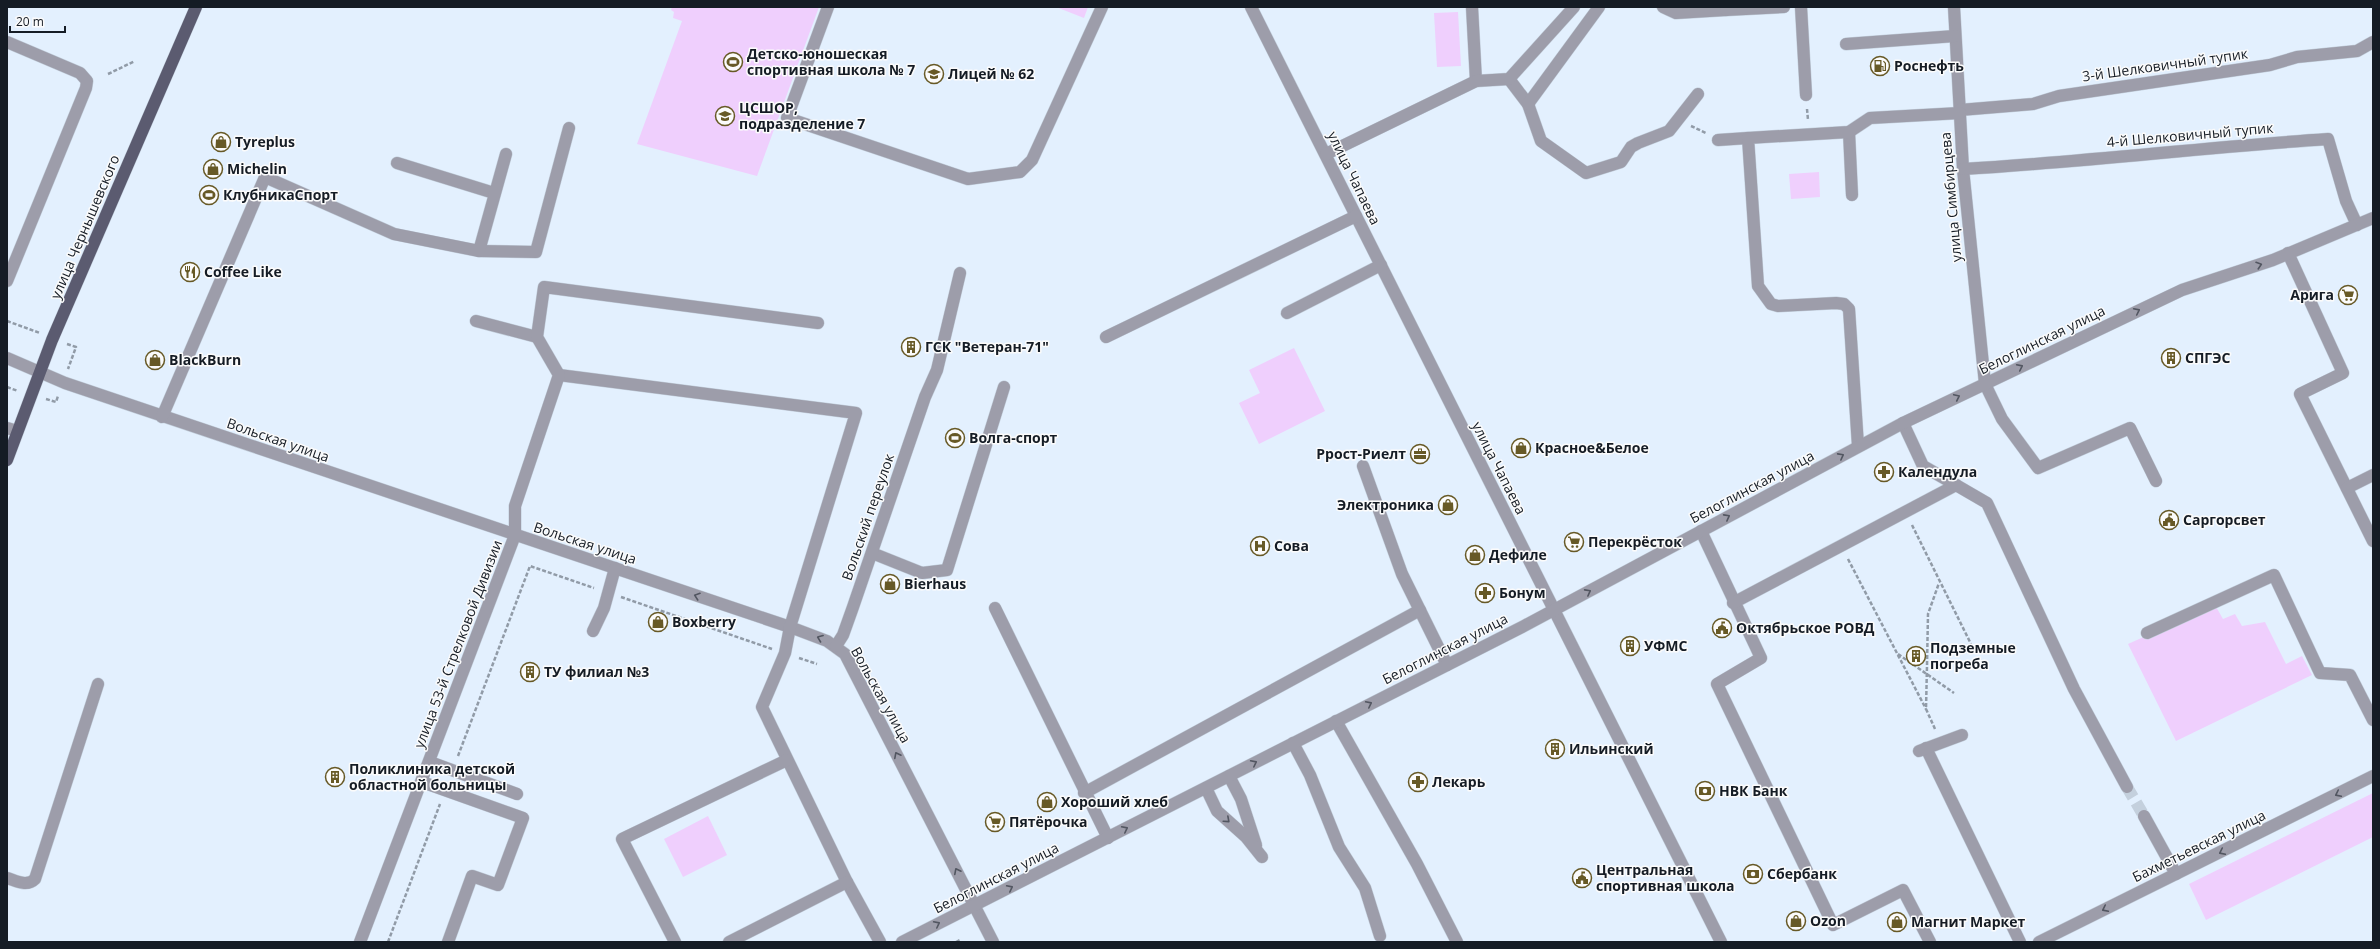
<svg xmlns="http://www.w3.org/2000/svg" width="2380" height="949" font-family="'Open Sans',sans-serif">
<rect width="100%" height="100%" fill="#e3f0fe"/>
<g fill="#efcffd">
<path d="M 672,7 L 819,7 L 757,176 L 637,144 L 682,21 L 673,18 L 674,12 L 671,10 Z"/>
<path d="M 1056,7 L 1088,7 L 1084,18 Z"/>
<path d="M 1458,12 L 1461,66 L 1437,67 L 1434,13 Z"/>
<path d="M 1819,172 L 1820,197 L 1791,199 L 1789,174 Z"/>
<path d="M 1294,348 L 1325,411 L 1259,444 L 1239,403 L 1260,393 L 1249,370 Z"/>
<path d="M 2215,605 L 2223,619 L 2235,614 L 2242,626 L 2265,622 L 2286,664 L 2302,656 L 2312,675 L 2176,741 L 2128,644 Z"/>
<path d="M 2373,793 L 2373,837 L 2206,920 L 2189,884 Z"/>
<path d="M 708,816 L 727,855 L 683,877 L 664,839 Z"/>
</g>
<g fill="none" stroke-linecap="round" stroke-linejoin="round">
<path stroke="#c4d0dd" stroke-width="12" stroke-dasharray="12 6" stroke-linecap="butt" d="M 2127,787 L 2144,816"/>
<g stroke="#c2cedb" stroke-width="13">
<g id="minor">
<path d="M 828,7 L 787,118 L 968,179 L 1020,172 L 1032,160 L 1102,7"/>
<path d="M 1251,7 L 1721,942"/>
<path d="M 1472,7 L 1476,81"/>
<path d="M 1663,7 L 1676,13 L 1726,10 L 1729,7"/>
<path d="M 1801,7 L 1806,95"/>
<path d="M 1954,7 L 1963,169 L 1985,384 L 2002,419 L 2038,468 L 2130,428 L 2156,481"/>
<path d="M 1726,10 L 1784,7"/>
<path d="M 7,42 L 80,73 L 87,81 L 86,88 L 7,281"/>
<path d="M 1846,44 L 1955,36"/>
<path d="M 1509,79 L 1528,104 L 1541,141 L 1586,173 L 1621,162 L 1631,147 L 1638,143 L 1669,131 L 1698,94"/>
<path d="M 1528,104 L 1599,7"/>
<path d="M 1960,110 L 2033,104 L 2059,96 L 2270,65 L 2297,57 L 2357,51 L 2373,42"/>
<path d="M 1849,132 L 1852,195"/>
<path d="M 1718,140 L 1748,138"/>
<path d="M 1326,154 L 1476,81 L 1509,79 L 1574,7"/>
<path d="M 397,163 L 494,193"/>
<path d="M 1963,169 C 2085,162 2206,147 2328,139 L 2346,201 L 2357,225"/>
<path d="M 479,251 L 536,252 L 569,128"/>
<path d="M 2288,253 L 2343,373 L 2300,394 L 2373,541"/>
<path d="M 1287,313 L 1381,265"/>
<path d="M 476,321 L 537,337"/>
<path d="M 1106,337 L 1356,216"/>
<path d="M 7,358 L 65,383 L 790,627 L 827,641 L 845,654 L 993,942"/>
<path d="M 559,375 L 856,413 L 790,627 L 785,653 L 762,707 L 847,882 L 880,942"/>
<path d="M 162,417 L 265,177 L 394,234 L 479,251 L 506,154"/>
<path d="M 1903,423 L 1923,466 L 1956,485"/>
<path d="M 7,428 L 17,431"/>
<path d="M 1858,446 L 1849,309 L 1844,304 L 1836,303 L 1778,306 L 1771,304 L 1758,286 L 1748,138 L 1849,132 L 1870,118 L 1960,113"/>
<path d="M 1363,466 L 1402,574 L 1447,665"/>
<path d="M 2347,488 L 2373,475"/>
<path d="M 1701,531 L 1761,658 L 1717,684 L 1833,925 L 1903,890 L 1930,942"/>
<path d="M 872,553 L 922,573 L 947,570 L 1004,387"/>
<path d="M 1733,603 L 1956,485 L 1987,503 L 2074,689 L 2127,787"/>
<path d="M 995,608 L 1108,838"/>
<path d="M 593,631 L 604,608 L 615,568"/>
<path d="M 2147,633 L 2274,575 L 2320,673 L 2350,675 L 2373,720"/>
<path d="M 836,646 L 843,635 L 853,607 L 925,397 L 937,370 L 960,273"/>
<path d="M 1336,721 L 1417,864 L 1457,942"/>
<path d="M 1293,743 L 1310,775 L 1339,847 L 1365,888 L 1380,936"/>
<path d="M 1926,748 L 2020,942"/>
<path d="M 1919,751 L 1962,735"/>
<path d="M 430,762 L 517,794"/>
<path d="M 1229,776 L 1241,799 L 1256,845"/>
<path d="M 422,782 L 523,818 L 498,885 L 472,876 L 448,942"/>
<path d="M 1206,788 L 1217,811 L 1246,837 L 1262,857"/>
<path d="M 1084,793 L 1420,610"/>
<path d="M 2144,816 L 2176,874"/>
<path d="M 7,878 C 17,881 27,887 35,879 L 98,684"/>
<path d="M 360,942 L 515,535 L 515,506 L 559,375 L 537,337 L 544,287 L 818,323"/>
<path d="M 675,942 L 622,839 L 787,760"/>
<path d="M 729,942 L 847,882"/>
<path d="M 902,942 L 1524,626 L 1903,423 L 2182,290 L 2273,260 L 2373,218"/>
<path d="M 2039,942 L 2373,776"/>
</g>
</g>
<g stroke="#c2cedb" stroke-width="13">
<path id="major" d="M 7,460 L 52,340 L 196,7"/>
</g>
<g stroke="#919ba7" stroke-width="2.5" stroke-dasharray="4 2" stroke-linecap="butt">
<path d="M 108,74 L 135,61"/>
<path d="M 1807,109 L 1808,120"/>
<path d="M 1691,126 L 1706,133"/>
<path d="M 7,321 L 40,333"/>
<path d="M 67,344 L 76,347 L 68,369"/>
<path d="M 7,387 L 18,391"/>
<path d="M 46,399 L 56,402 L 58,396"/>
<path d="M 1912,525 L 1971,644"/>
<path d="M 1848,559 L 1926,709"/>
<path d="M 621,597 L 772,649"/>
<path d="M 1898,654 L 1954,693"/>
<path d="M 799,658 L 817,664"/>
<path d="M 1935,729 L 1926,709 L 1927,665 L 1928,614 L 1939,583"/>
<path d="M 458,756 L 530,566 L 594,588"/>
<path d="M 388,942 L 440,804"/>
<path d="M 956,942 L 960,940"/>
</g>
<use href="#minor" stroke="#9d9daa" stroke-width="12"/>
<use href="#major" stroke="#5b5b70" stroke-width="12"/>
</g>
<defs><path id="oneway-chevron" d="M-2-3.5L2.5 0L-2 3.5" fill="none" stroke-width="1.6" stroke-linecap="round" stroke-linejoin="round"/></defs>
<g stroke="#525661">
<use href="#oneway-chevron" transform="translate(2259 265) rotate(-18)"/>
<use href="#oneway-chevron" transform="translate(2137 311) rotate(-26)"/>
<use href="#oneway-chevron" transform="translate(2020 367) rotate(-26)"/>
<use href="#oneway-chevron" transform="translate(1957 397) rotate(-25)"/>
<use href="#oneway-chevron" transform="translate(1841 456) rotate(-28)"/>
<use href="#oneway-chevron" transform="translate(1727 517) rotate(-28)"/>
<use href="#oneway-chevron" transform="translate(1588 592) rotate(-28)"/>
<use href="#oneway-chevron" transform="translate(697 596) rotate(-161)"/>
<use href="#oneway-chevron" transform="translate(820 638) rotate(-159)"/>
<use href="#oneway-chevron" transform="translate(1369 704) rotate(-27)"/>
<use href="#oneway-chevron" transform="translate(897 755) rotate(-117)"/>
<use href="#oneway-chevron" transform="translate(1254 763) rotate(-27)"/>
<use href="#oneway-chevron" transform="translate(2338 794) rotate(154)"/>
<use href="#oneway-chevron" transform="translate(1227 820) rotate(42)"/>
<use href="#oneway-chevron" transform="translate(1125 829) rotate(-27)"/>
<use href="#oneway-chevron" transform="translate(2222 852) rotate(154)"/>
<use href="#oneway-chevron" transform="translate(957 871) rotate(-117)"/>
<use href="#oneway-chevron" transform="translate(1010 888) rotate(-27)"/>
<use href="#oneway-chevron" transform="translate(2105 909) rotate(154)"/>
<use href="#oneway-chevron" transform="translate(937 924) rotate(-27)"/>
</g>
<defs>
<g id="stadium-ring" transform="scale(1)"><circle r="9.5" fill="#fbfbfb" stroke="#675926" stroke-width="1.5"/><path d="M0-5a6.5 5 0 1 0 0 10a6.5 5 0 1 0 0-10ZM-3.5-1.8h7v3.6h-7Z" fill="#675926"/></g>
<g id="fuel-ring" transform="scale(1)"><circle r="9.5" fill="#fbfbfb" stroke="#675926" stroke-width="1.5"/><path d="M-5.5-6h7V0h2V4h1.3V-2.5L3-4.5l.8-.8L6-3V5H2.5V1h-1V6h-7ZM-4.2-4.7v3.2H.2V-4.7Z" fill="#675926"/></g>
<g id="school-ring" transform="scale(1)"><circle r="9.5" fill="#fbfbfb" stroke="#675926" stroke-width="1.5"/><path d="M0-5L7-2L0 1L-7-2ZM-4 1L0 2.5L4 1V4Q0 6-4 4Z" fill="#675926"/></g>
<g id="shop-ring" transform="scale(1)"><circle r="9.5" fill="#fbfbfb" stroke="#675926" stroke-width="1.5"/><path d="M-5-2.5h2.3a2.7 3.5 0 0 1 5.4 0H5L5.5 6h-11ZM-1.5-2.5h3a1.5 2.3 0 0 0-3 0Z" fill="#675926"/></g>
<g id="restaurant-ring" transform="scale(1)"><circle r="9.5" fill="#fbfbfb" stroke="#675926" stroke-width="1.5"/><path d="M-5-6h1v4h1v-4h1v4h1v-4h1v5L-1.5 .5V6h-2V.5L-5-1ZM5-6V6H3V1.5H1.5Q1.5-4 5-6Z" fill="#675926"/></g>
<g id="supermarket-ring" transform="scale(1)"><circle r="9.5" fill="#fbfbfb" stroke="#675926" stroke-width="1.5"/><path d="M-6-5.5h2.5l.6 2H6L4.5 2H-2.5L-4.4-4H-6ZM-1.5 3.2a1.3 1.3 0 1 0 .1 0ZM3 3.2a1.3 1.3 0 1 0 .1 0Z" fill="#675926"/></g>
<g id="building-ring" transform="scale(1)"><circle r="9.5" fill="#fbfbfb" stroke="#675926" stroke-width="1.5"/><path d="M-4-6H4V6H1V3H-1V6H-4ZM-2.5-4.3h1.7v1.8h-1.7ZM.8-4.3h1.7v1.8H.8ZM-2.5-1h1.7V.8h-1.7ZM.8-1h1.7V.8H.8Z" fill="#675926"/></g>
<g id="office-ring" transform="scale(1)"><circle r="9.5" fill="#fbfbfb" stroke="#675926" stroke-width="1.5"/><path d="M-6-3h4V-5.5h4V-3h4V5H-6ZM-1-4.5V-3h2v-1.5ZM-6 0V1H6V0Z" fill="#675926"/></g>
<g id="pharmacy-ring" transform="scale(1)"><circle r="9.5" fill="#fbfbfb" stroke="#675926" stroke-width="1.5"/><path d="M-2-6h4v4h4v4h-4v4h-4v-4h-4v-4h4Z" fill="#675926"/></g>
<g id="civic-ring" transform="scale(1)"><circle r="9.5" fill="#fbfbfb" stroke="#675926" stroke-width="1.5"/><path d="M-.6-6.5H3V-4.5H.6V-3L4-1V1h2V6H-6V1h2V-1L-.6-3ZM-1.2 2.5V6h2.4V2.5Z" fill="#675926"/></g>
<g id="hospital-ring" transform="scale(1)"><circle r="9.5" fill="#fbfbfb" stroke="#675926" stroke-width="1.5"/><path d="M-5-5h3v3.5h4V-5h3V5h-3V1.5h-4V5h-3Z" fill="#675926"/></g>
<g id="bank-ring" transform="scale(1)"><circle r="9.5" fill="#fbfbfb" stroke="#675926" stroke-width="1.5"/><path d="M-6-4H6V4H-6ZM0-2.3a2.3 2.3 0 1 0 0 4.6a2.3 2.3 0 1 0 0-4.6Z" fill="#675926"/></g>
</defs>
<g fill-rule="evenodd">
<use href="#stadium-ring" x="733" y="62"/>
<use href="#fuel-ring" x="1880" y="66"/>
<use href="#school-ring" x="934" y="74"/>
<use href="#school-ring" x="725" y="116"/>
<use href="#shop-ring" x="221" y="142"/>
<use href="#shop-ring" x="213" y="169"/>
<use href="#stadium-ring" x="209" y="195"/>
<use href="#restaurant-ring" x="190" y="272"/>
<use href="#supermarket-ring" x="2348" y="295"/>
<use href="#building-ring" x="911" y="347"/>
<use href="#building-ring" x="2171" y="358"/>
<use href="#shop-ring" x="155" y="360"/>
<use href="#stadium-ring" x="955" y="438"/>
<use href="#shop-ring" x="1521" y="448"/>
<use href="#office-ring" x="1420" y="454"/>
<use href="#pharmacy-ring" x="1884" y="472"/>
<use href="#shop-ring" x="1448" y="505"/>
<use href="#civic-ring" x="2169" y="520"/>
<use href="#supermarket-ring" x="1574" y="542"/>
<use href="#hospital-ring" x="1260" y="546"/>
<use href="#shop-ring" x="1475" y="555"/>
<use href="#shop-ring" x="890" y="584"/>
<use href="#pharmacy-ring" x="1485" y="593"/>
<use href="#shop-ring" x="658" y="622"/>
<use href="#civic-ring" x="1722" y="628"/>
<use href="#building-ring" x="1630" y="646"/>
<use href="#building-ring" x="1916" y="656"/>
<use href="#building-ring" x="530" y="672"/>
<use href="#building-ring" x="1555" y="749"/>
<use href="#building-ring" x="335" y="777"/>
<use href="#pharmacy-ring" x="1418" y="782"/>
<use href="#bank-ring" x="1705" y="791"/>
<use href="#shop-ring" x="1047" y="802"/>
<use href="#supermarket-ring" x="995" y="822"/>
<use href="#bank-ring" x="1753" y="874"/>
<use href="#civic-ring" x="1582" y="878"/>
<use href="#shop-ring" x="1796" y="921"/>
<use href="#shop-ring" x="1897" y="922"/>
</g>
<g text-anchor="middle" stroke-width="3" stroke-linejoin="round" paint-order="stroke">
<g font-size="14" font-weight="bold" fill="#151c25" stroke="#fbfbfb" text-anchor="start">
<text x="747" y="59">Детско-юношеская<tspan x="747" dy="16">спортивная школа № 7</tspan></text>
<text x="1894" y="71">Роснефть</text>
<text x="948" y="79">Лицей № 62</text>
<text x="739" y="113">ЦСШОР,<tspan x="739" dy="16">подразделение 7</tspan></text>
<text x="235" y="147">Tyreplus</text>
<text x="227" y="174">Michelin</text>
<text x="223" y="200">КлубникаСпорт</text>
<text x="204" y="277">Coffee Like</text>
<text x="2334" y="300" text-anchor="end">Арига</text>
<text x="925" y="352">ГСК "Ветеран-71"</text>
<text x="2185" y="363">СПГЭС</text>
<text x="169" y="365">BlackBurn</text>
<text x="969" y="443">Волга-спорт</text>
<text x="1535" y="453">Красное&amp;Белое</text>
<text x="1406" y="459" text-anchor="end">Ррост-Риелт</text>
<text x="1898" y="477">Календула</text>
<text x="1434" y="510" text-anchor="end">Электроника</text>
<text x="2183" y="525">Саргорсвет</text>
<text x="1588" y="547">Перекрёсток</text>
<text x="1274" y="551">Сова</text>
<text x="1489" y="560">Дефиле</text>
<text x="904" y="589">Bierhaus</text>
<text x="1499" y="598">Бонум</text>
<text x="672" y="627">Boxberry</text>
<text x="1736" y="633">Октябрьское РОВД</text>
<text x="1644" y="651">УФМС</text>
<text x="1930" y="653">Подземные<tspan x="1930" dy="16">погреба</tspan></text>
<text x="544" y="677">ТУ филиал №3</text>
<text x="1569" y="754">Ильинский</text>
<text x="349" y="774">Поликлиника детской<tspan x="349" dy="16">областной больницы</tspan></text>
<text x="1432" y="787">Лекарь</text>
<text x="1719" y="796">НВК Банк</text>
<text x="1061" y="807">Хороший хлеб</text>
<text x="1009" y="827">Пятёрочка</text>
<text x="1596" y="875">Центральная<tspan x="1596" dy="16">спортивная школа</tspan></text>
<text x="1767" y="879">Сбербанк</text>
<text x="1810" y="926">Ozon</text>
<text x="1911" y="927">Магнит Маркет</text>
</g>
<g font-size="14" fill="#151c25" stroke="#fbfbfb">
<text transform="translate(2165 65) rotate(-8)" y="5">3-й Шелковичный тупик</text>
<text transform="translate(2190 135) rotate(-5)" y="5">4-й Шелковичный тупик</text>
<text transform="translate(1354 178) rotate(64)" y="5">улица Чапаева</text>
<text transform="translate(1951 197) rotate(-95)" y="5">улица Симбирцева</text>
<text transform="translate(85 227) rotate(-67)" y="5">улица Чернышевского</text>
<text transform="translate(2042 340) rotate(-26)" y="5">Белоглинская улица</text>
<text transform="translate(278 440) rotate(19)" y="5">Вольская улица</text>
<text transform="translate(1499 468) rotate(63)" y="5">улица Чапаева</text>
<text transform="translate(1752 487) rotate(-28)" y="5">Белоглинская улица</text>
<text transform="translate(868 517) rotate(-71)" y="5">Вольский переулок</text>
<text transform="translate(585 543) rotate(18)" y="5">Вольская улица</text>
<text transform="translate(458 644) rotate(-69)" y="5">улица 53-й Стрелковой Дивизии</text>
<text transform="translate(1445 649) rotate(-27)" y="5">Белоглинская улица</text>
<text transform="translate(881 695) rotate(61)" y="5">Вольская улица</text>
<text transform="translate(2199 846) rotate(-26)" y="5">Бахметьевская улица</text>
<text transform="translate(996 878) rotate(-27)" y="5">Белоглинская улица</text>
</g>
</g>
<rect width="2380" height="949" fill="none" stroke="#151c25" stroke-width="16"/>
<path d="M10 26v6h55v-6" fill="none" stroke="#151c25" stroke-width="2"/>
<text x="16" y="26" font-size="12" fill="#151c25" stroke="#fbfbfb" stroke-width="3" paint-order="stroke">20 m</text>
</svg>
